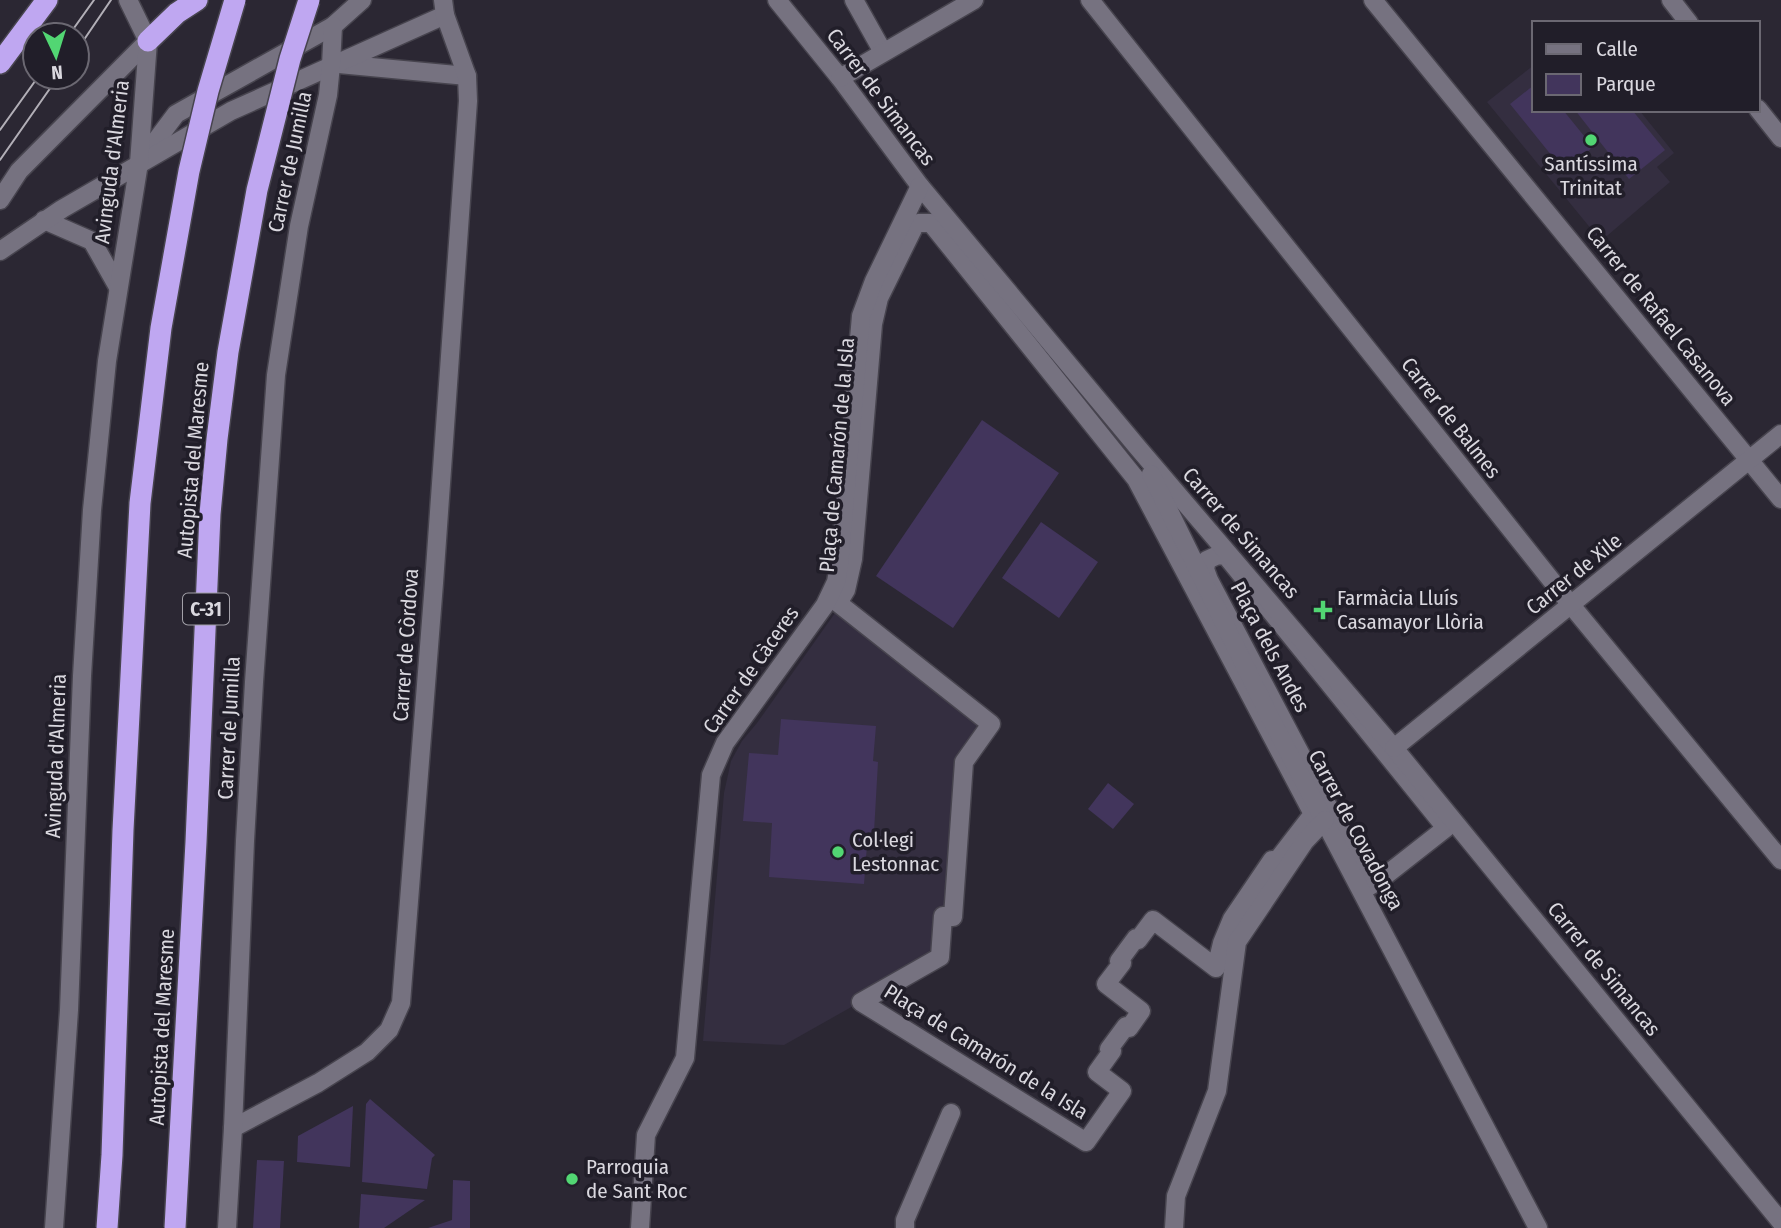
<svg xmlns="http://www.w3.org/2000/svg" width="1781" height="1228" font-family="'Fira Sans Condensed',sans-serif">
<rect width="100%" height="100%" fill="#2b2733"/>
<g fill="#342e40">
<path d="M 1534,65 L 1534,110 L 1639,110 L 1674,153 L 1657,167 L 1670,182 L 1601,241 L 1487,102 Z"/>
<path d="M 840,606 L 990,725 L 964,762 L 940,957 L 784,1045 L 703,1041 L 724,793 L 731,761 L 742,741 L 757,723 Z"/>
</g>
<g fill="#42355c">
<path d="M 1534,85 L 1534,110 L 1563,110 L 1593,147 L 1564,171 L 1510,104 Z"/>
<path d="M 1575,110 L 1632,110 L 1665,150 L 1629,179 Z"/>
<path d="M 982,420 L 1059,473 L 953,628 L 876,576 Z"/>
<path d="M 1041,522 L 1098,562 L 1059,618 L 1002,578 Z"/>
<path d="M 781,719 L 876,726 L 873,761 L 878,762 L 874,832 L 868,832 L 864,884 L 769,877 L 772,823 L 743,821 L 749,753 L 778,755 Z"/>
<path d="M 1108,783 L 1134,804 L 1113,829 L 1088,809 Z"/>
<path d="M 370,1099 L 435,1155 L 432,1158 L 427,1189 L 362,1182 L 366,1104 Z"/>
<path d="M 353,1106 L 350,1167 L 297,1162 L 298,1136 Z"/>
<path d="M 257,1160 L 284,1161 L 280,1228 L 253,1228 Z"/>
<path d="M 453,1180 L 470,1181 L 470,1228 L 428,1228 L 452,1220 Z"/>
<path d="M 361,1194 L 425,1200 L 384,1228 L 359,1228 Z"/>
</g>
<g fill="none" stroke-linecap="round" stroke-linejoin="round">
<g stroke="#47444e" stroke-width="21">
<g id="pedestrian">
<path d="M 918,223 L 931,223 L 1136,479 L 1313,814 L 1276,862 L 1272,860 L 1232,919 L 1222,943 L 1216,968 L 1153,920 L 1138,940 L 1136,938 L 1119,961 L 1122,963 L 1106,984 L 1141,1011 L 1129,1028 L 1126,1026 L 1109,1049 L 1112,1051 L 1097,1072 L 1122,1091 L 1086,1142 L 861,1002 L 940,957 L 943,916 L 953,917 L 964,762 L 991,724 L 838,603 L 846,590 L 853,559 L 873,324 L 879,298 L 914,227 Z"/>
<path d="M 1218,555 L 1226,556 L 1231,562 L 1446,828 L 1381,879 L 1370,886 L 1209,580 L 1205,569 L 1207,560 Z"/>
</g>
</g>
<g stroke="#47444e" stroke-width="21">
<g id="minor">
<path d="M 128,0 L 148,41"/>
<path d="M 777,0 L 840,78 L 920,186 L 1139,449 L 1394,748 L 1781,1222"/>
<path d="M 854,0 L 883,52"/>
<path d="M 1090,0 L 1571,605 L 1781,860"/>
<path d="M 1373,0 L 1781,499"/>
<path d="M 1671,0 L 1689,23"/>
<path d="M 339,64 L 467,76"/>
<path d="M 840,78 L 974,0"/>
<path d="M 1758,109 L 1781,138"/>
<path d="M 143,158 L 176,114 L 333,26 L 362,0"/>
<path d="M 0,200 L 19,171 L 148,41"/>
<path d="M 44,220 L 92,241 L 118,287"/>
<path d="M 0,251 L 62,209 L 231,111 L 445,15"/>
<path d="M 1151,474 L 1271,719 L 1538,1228"/>
<path d="M 1394,748 L 1781,434"/>
<path d="M 233,1128 L 318,1083 L 367,1052 L 389,1030 L 401,1003 L 434,583 L 468,101 L 467,76 L 445,15 L 443,0"/>
<path d="M 54,1228 L 69,1010 L 82,676 L 92,510 L 107,361 L 139,163 L 148,41"/>
<path d="M 227,1228 L 233,1128 L 245,841 L 254,682 L 276,375 L 299,226 L 328,95 L 331,65 L 333,26"/>
<path d="M 640,1228 L 646,1135 L 685,1058 L 711,775 L 725,743 L 825,605 L 836,582 L 839,566 L 861,316 L 874,281 L 920,186"/>
<path d="M 905,1228 L 905,1220 L 951,1113"/>
<path d="M 1174,1228 L 1176,1196 L 1217,1091 L 1237,942 L 1305,841 L 1325,820"/>
</g>
</g>
<g stroke="#47444e" stroke-width="24">
<g id="motorway">
<path d="M 148,41 L 177,13 L 197,0"/>
<path d="M 0,63 L 47,0"/>
</g>
</g>
<use href="#pedestrian" stroke="#767280" stroke-width="18"/>
<use href="#minor" stroke="#767280" stroke-width="18"/>
<use href="#motorway" stroke="#bfa7f1" stroke-width="21"/>
<g stroke="#b2afb7" stroke-width="2">
<path d="M 69,35 L 94,0"/>
<path d="M 77,50 L 111,0"/>
<path d="M 0,130 L 38,77"/>
<path d="M 0,160 L 58,77"/>
</g>
<g stroke="#47444e" stroke-width="24" stroke-linecap="butt">
<g id="motorway-bridge">
<path d="M 107,1228 L 112,1155 L 123,830 L 140,503 L 161,328 L 189,171 L 208,91 L 235,0"/>
<path d="M 175,1228 L 196,842 L 210,514 L 217,439 L 228,352 L 257,190 L 290,59 L 309,0"/>
</g>
</g>
<use href="#motorway-bridge" stroke="#bfa7f1" stroke-width="21"/>
</g>
<g fill="#52d673" stroke="#211e29" stroke-width="2.5">
<circle cx="1591" cy="140" r="7"/>
<path d="M1319.5 599.5h7v7h7v7h-7v7h-7v-7h-7v-7h7z"/>
<circle cx="838" cy="852" r="7"/>
<circle cx="572" cy="1179" r="7"/>
</g>
<g text-anchor="middle" stroke-width="7" stroke-linejoin="round" paint-order="stroke">
<rect fill="#211e29" stroke="#a2a0a8" stroke-width="2" x="183" y="593.5" width="46" height="31" rx="5"/>
<g font-size="19" font-weight="bold" fill="#dad8df">
<text x="206" y="616">C-31</text>
</g>
<g font-size="21" fill="#dad8df" stroke="#211e29">
<text transform="translate(881 97) rotate(53)" y="7">Carrer de Simancas</text>
<text transform="translate(112 162) rotate(-83)" y="7">Avinguda d'Almeria</text>
<text transform="translate(290 162) rotate(-78)" y="7">Carrer de Jumilla</text>
<text transform="translate(1661 316) rotate(51)" y="7">Carrer de Rafael Casanova</text>
<text transform="translate(1451 418) rotate(52)" y="7">Carrer de Balmes</text>
<text transform="translate(837 455) rotate(-85)" y="7">Plaça de Camarón de la Isla</text>
<text transform="translate(193 460) rotate(-85)" y="7">Autopista del Maresme</text>
<text transform="translate(1241 533) rotate(49)" y="7">Carrer de Simancas</text>
<text transform="translate(1574 574) rotate(-39)" y="7">Carrer de Xile</text>
<text transform="translate(406 645) rotate(-86)" y="7">Carrer de Còrdova</text>
<text transform="translate(1270 647) rotate(62)" y="7">Plaça dels Andes</text>
<text transform="translate(751 670) rotate(-55)" y="7">Carrer de Càceres</text>
<text transform="translate(229 728) rotate(-87)" y="7">Carrer de Jumilla</text>
<text transform="translate(56 756) rotate(-88)" y="7">Avinguda d'Almeria</text>
<text transform="translate(1356 830) rotate(62)" y="7">Carrer de Covadonga</text>
<text transform="translate(1604 969) rotate(51)" y="7">Carrer de Simancas</text>
<text transform="translate(162 1027) rotate(-87)" y="7">Autopista del Maresme</text>
<text transform="translate(986 1052) rotate(32)" y="7">Plaça de Camarón de la Isla</text>
</g>
<g font-size="21" fill="#dad8df" stroke="#211e29" text-anchor="start">
<text x="1591" y="171" text-anchor="middle">Santíssima<tspan x="1591" dy="24">Trinitat</tspan></text>
<text x="1337" y="605">Farmàcia Lluís<tspan x="1337" dy="24">Casamayor Llòria</tspan></text>
<text x="852" y="847">Col·legi<tspan x="852" dy="24">Lestonnac</tspan></text>
<text x="586" y="1174">Parroquia<tspan x="586" dy="24">de Sant Roc</tspan></text>
</g>
</g>
<rect x="1532" y="21" width="228" height="91" fill="#211e29" stroke="#6b6872" stroke-width="2"/>
<rect x="1546" y="44" width="35" height="10" fill="#767280" stroke="#6b6872" stroke-width="2"/>
<text x="1596" y="56" font-size="21" fill="#dad8df">Calle</text>
<rect x="1546" y="74" width="35" height="21" fill="#42355c" stroke="#6b6872" stroke-width="2"/>
<text x="1596" y="91" font-size="21" fill="#dad8df">Parque</text>
<g transform="translate(56 56) rotate(176)"><circle r="33" fill="#211e29" stroke="#6b6872" stroke-width="2"/>
<path d="M0-5L12 26L0 18L-12 26Z" fill="#52d673"/>
<text y="-10" font-size="19" font-weight="bold" text-anchor="middle" fill="#dad8df">N</text>
</g>
</svg>
